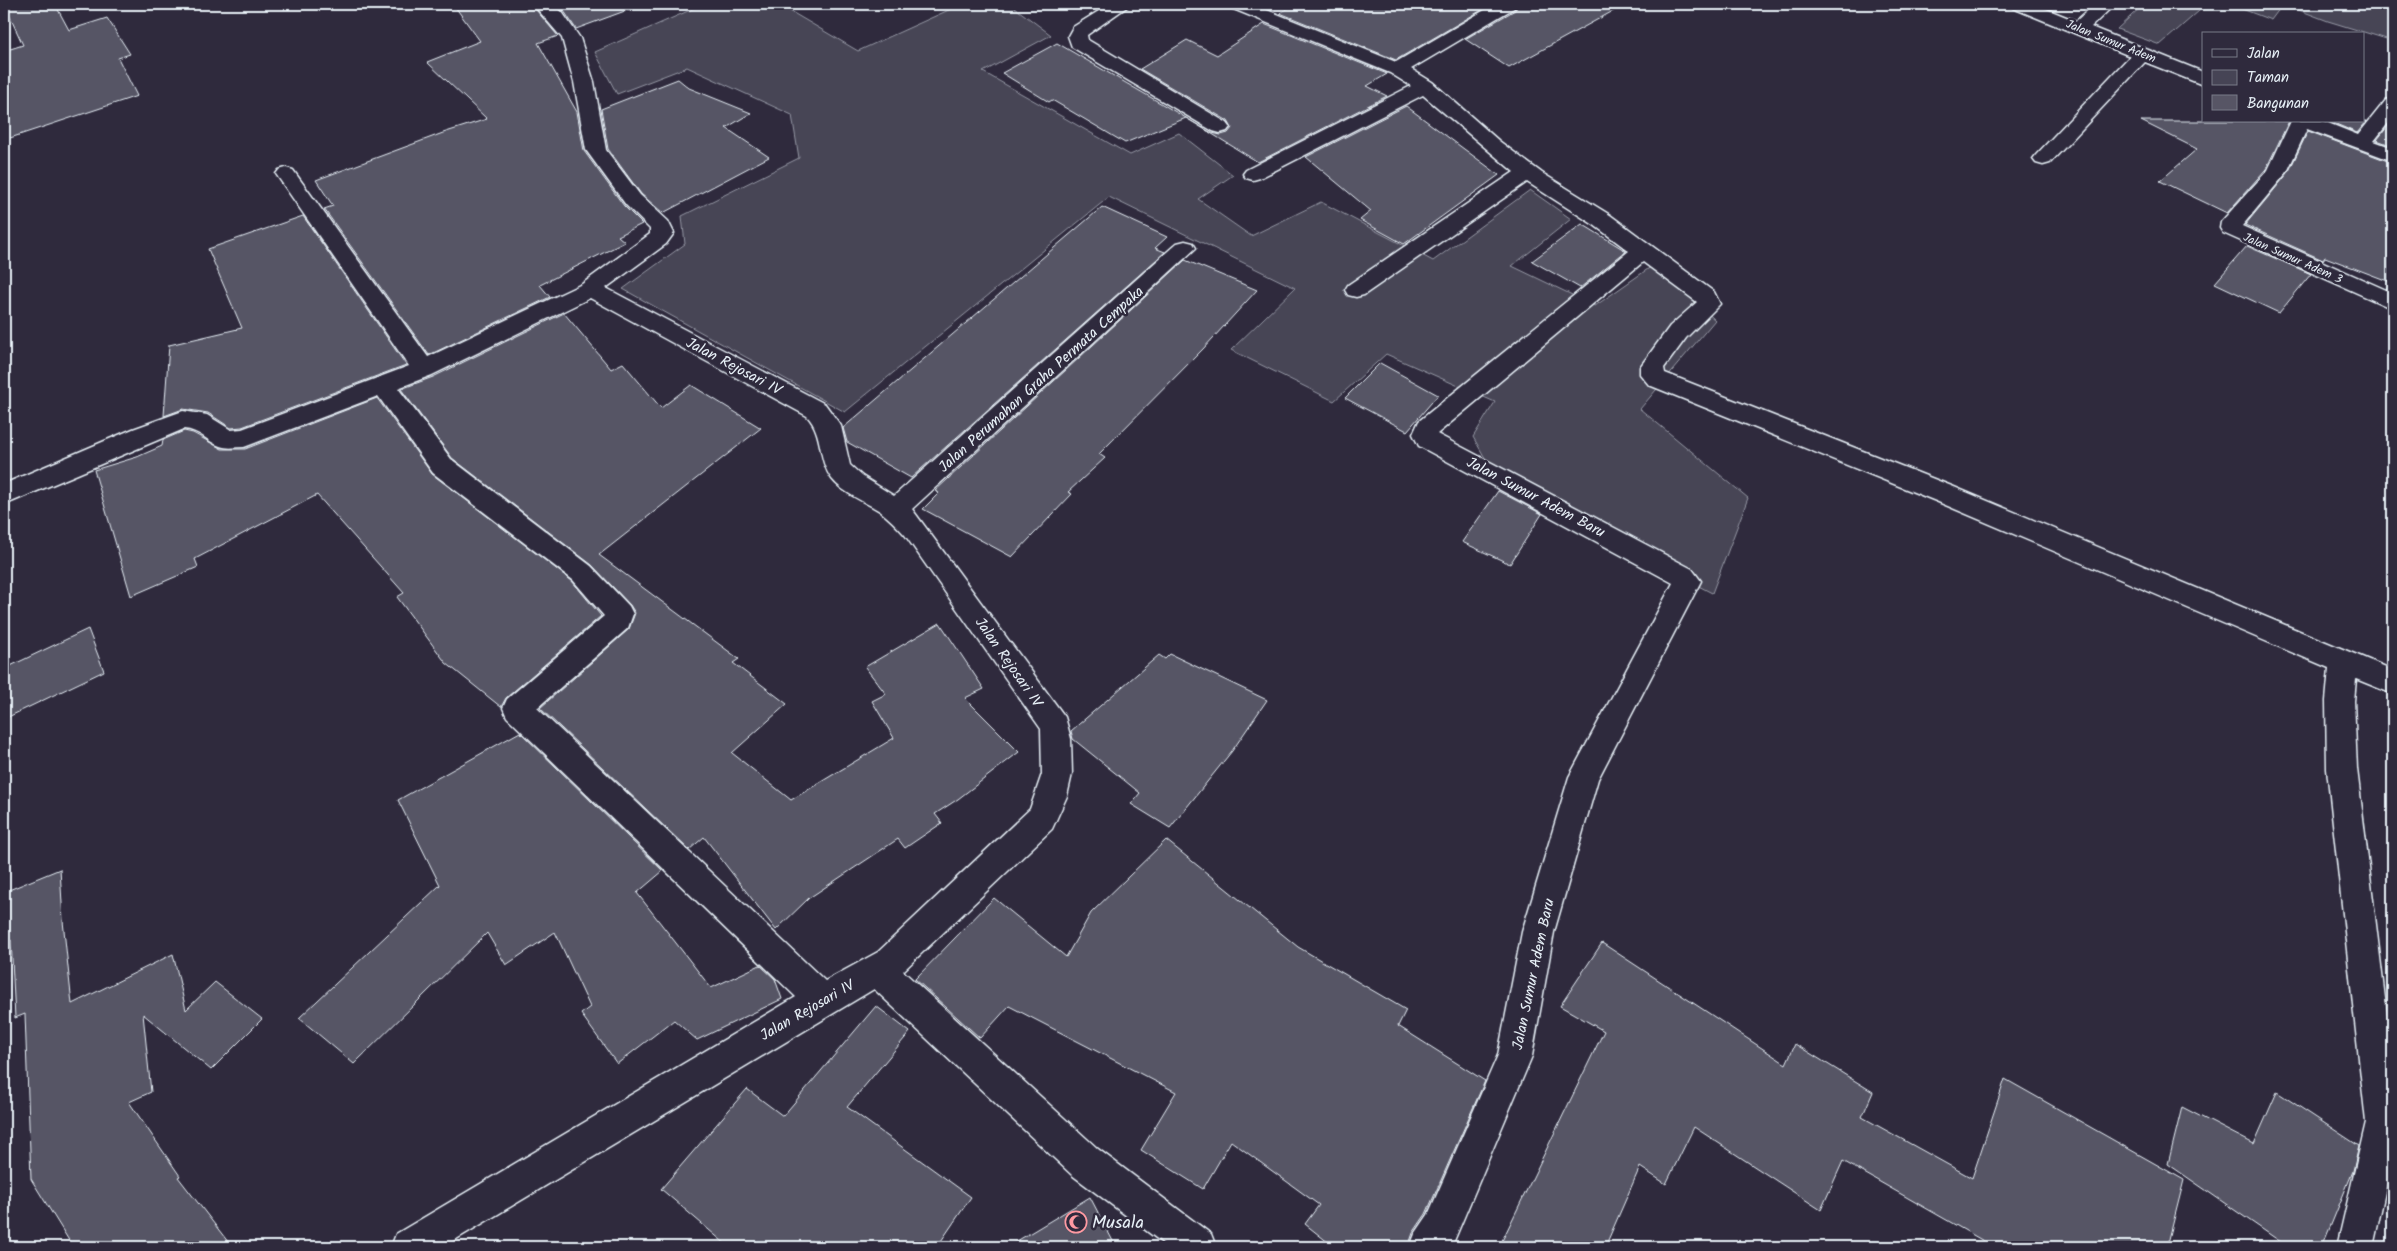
<svg xmlns="http://www.w3.org/2000/svg" width="2397" height="1251" font-family="Kalam,sans-serif">
<rect width="100%" height="100%" fill="#2f2a3d"/>
<filter id="ink" filterUnits="userSpaceOnUse"><feTurbulence type="fractalNoise" baseFrequency=".02" numOctaves="2"/><feDisplacementMap in="SourceGraphic" scale="10" xChannelSelector="R" yChannelSelector="G"/><feConvolveMatrix kernelMatrix="1 2 1 2 8 2 1 2 1" color-interpolation-filters="sRGB"/></filter>
<g filter="url(#ink)">
<g fill="#464455" stroke="#979aa6">
<path d="M 704,4 L 778,4 L 858,51 L 962,4 L 1010,4 L 1051,35 L 983,72 L 1130,155 L 1179,133 L 1233,175 L 1198,199 L 1251,236 L 1321,202 L 1433,261 L 1530,190 L 1571,219 L 1512,266 L 1595,306 L 1655,264 L 1715,320 L 1640,409 L 1748,498 L 1712,593 L 1499,482 L 1473,437 L 1495,402 L 1386,354 L 1334,401 L 1231,350 L 1295,288 L 1109,197 L 845,412 L 623,289 L 685,244 L 682,216 L 799,158 L 792,115 L 687,67 L 617,94 L 595,52 Z"/>
<path d="M 2144,4 L 2207,4 L 2160,45 L 2117,29 Z"/>
<path d="M 2229,4 L 2385,4 L 2393,7 L 2393,41 L 2328,21 L 2283,4 L 2271,20 Z"/>
</g>
<g fill="#575565" stroke="#e8f1f8">
<path d="M 4,4 L 55,4 L 69,30 L 107,18 L 130,54 L 118,58 L 137,96 L 4,140 L 4,51 L 23,45 Z"/>
<path d="M 453,4 L 531,4 L 558,36 L 538,43 L 577,112 L 584,151 L 624,206 L 642,224 L 618,236 L 625,242 L 540,285 L 550,297 L 429,355 L 324,209 L 333,206 L 316,180 L 443,133 L 487,119 L 427,62 L 480,41 Z"/>
<path d="M 555,4 L 632,4 L 633,8 L 576,29 L 564,11 Z"/>
<path d="M 1295,4 L 1492,4 L 1396,60 L 1280,13 Z"/>
<path d="M 1519,4 L 1626,4 L 1509,68 L 1465,39 L 1515,10 Z"/>
<path d="M 1264,24 L 1387,74 L 1367,86 L 1387,96 L 1258,162 L 1186,118 L 1125,143 L 1052,100 L 1049,102 L 1002,73 L 1057,43 L 1212,133 L 1221,135 L 1228,133 L 1232,128 L 1228,121 L 1140,69 L 1187,40 L 1217,55 Z"/>
<path d="M 678,79 L 689,88 L 751,113 L 726,128 L 769,157 L 663,213 L 641,194 L 608,149 L 601,109 Z"/>
<path d="M 1406,106 L 1499,175 L 1404,244 L 1360,220 L 1371,211 L 1306,157 Z"/>
<path d="M 2141,121 L 2289,121 L 2266,169 L 2227,213 L 2160,181 L 2197,149 Z"/>
<path d="M 2329,121 L 2367,121 L 2357,133 Z"/>
<path d="M 2392,121 L 2393,121 L 2393,146 L 2377,140 Z"/>
<path d="M 2308,131 L 2393,163 L 2393,283 L 2325,257 L 2323,260 L 2245,225 L 2288,173 Z"/>
<path d="M 1102,207 L 1167,237 L 1155,248 L 1165,252 L 911,478 L 847,442 L 843,428 Z"/>
<path d="M 303,216 L 406,365 L 242,427 L 231,428 L 208,413 L 183,409 L 164,416 L 169,345 L 242,328 L 208,249 Z"/>
<path d="M 1582,224 L 1626,251 L 1580,288 L 1532,261 Z"/>
<path d="M 2247,246 L 2311,274 L 2279,313 L 2215,283 Z"/>
<path d="M 1185,260 L 1257,290 L 1203,349 L 1099,454 L 1105,458 L 1068,492 L 1072,494 L 1012,557 L 923,509 L 939,493 L 935,491 Z"/>
<path d="M 564,313 L 611,369 L 623,363 L 661,408 L 691,385 L 761,428 L 599,555 L 739,659 L 733,663 L 787,704 L 732,753 L 791,800 L 894,738 L 872,701 L 886,694 L 865,667 L 940,623 L 984,689 L 965,698 L 1019,752 L 958,799 L 935,814 L 942,823 L 905,848 L 898,839 L 809,898 L 776,930 L 704,837 L 689,850 L 540,708 L 629,629 L 635,613 L 630,605 L 592,565 L 452,458 L 401,389 L 433,377 Z"/>
<path d="M 1380,363 L 1438,395 L 1407,431 L 1345,398 Z"/>
<path d="M 377,398 L 432,474 L 572,581 L 601,616 L 506,698 L 501,707 L 446,663 L 397,597 L 404,593 L 317,495 L 195,559 L 198,567 L 131,596 L 94,470 L 137,457 L 162,446 L 163,440 L 184,431 L 193,433 L 222,449 L 245,449 Z"/>
<path d="M 1498,491 L 1542,514 L 1510,564 L 1462,542 Z"/>
<path d="M 88,629 L 104,671 L 4,719 L 4,669 Z"/>
<path d="M 1170,654 L 1267,700 L 1232,751 L 1170,828 L 1131,804 L 1140,793 L 1073,739 L 1071,731 L 1159,655 L 1165,659 Z"/>
<path d="M 520,732 L 663,871 L 637,893 L 711,988 L 760,965 L 775,979 L 782,999 L 697,1040 L 674,1020 L 617,1064 L 581,1014 L 590,1007 L 555,932 L 506,965 L 487,933 L 354,1064 L 299,1018 L 440,885 L 398,800 Z"/>
<path d="M 1166,840 L 1298,947 L 1406,1010 L 1398,1026 L 1485,1081 L 1426,1214 L 1413,1233 L 1408,1247 L 1334,1247 L 1305,1224 L 1319,1205 L 1231,1141 L 1203,1189 L 1141,1150 L 1176,1092 L 1009,1006 L 980,1038 L 915,979 L 994,898 L 1066,957 L 1091,913 Z"/>
<path d="M 60,869 L 63,921 L 72,1004 L 173,954 L 186,1010 L 215,982 L 262,1019 L 211,1070 L 143,1014 L 151,1092 L 129,1102 L 180,1176 L 178,1177 L 232,1247 L 73,1247 L 31,1179 L 25,1014 L 15,1018 L 11,940 L 4,943 L 4,892 Z"/>
<path d="M 1602,943 L 1786,1064 L 1795,1044 L 1873,1092 L 1862,1117 L 1972,1178 L 2005,1079 L 2184,1180 L 2167,1247 L 1994,1247 L 1843,1161 L 1821,1210 L 1694,1127 L 1666,1184 L 1640,1167 L 1605,1247 L 1499,1247 L 1604,1031 L 1560,1006 Z"/>
<path d="M 876,1006 L 910,1032 L 847,1107 L 971,1197 L 937,1247 L 729,1247 L 661,1189 L 747,1089 L 783,1116 Z"/>
<path d="M 2277,1092 L 2359,1146 L 2353,1171 L 2322,1247 L 2288,1247 L 2168,1164 L 2182,1107 L 2254,1144 Z"/>
<path d="M 1090,1197 L 1116,1247 L 1007,1247 Z"/>
</g>
<g fill="none" stroke-linecap="round" stroke-linejoin="round">
<g stroke="#e8f1f8" stroke-width="3">
<g id="minor">
<path d="M 533,4 L 552,4 L 562,12 L 580,38 L 594,82 L 606,150 L 640,195 L 668,221 L 674,233 L 666,244 L 606,288 L 825,404 L 841,426 L 850,465 L 862,476 L 894,496 L 1177,243 L 1185,241 L 1193,243 L 1196,248 L 912,509 L 1065,717 L 1071,739 L 1072,774 L 1067,796 L 1052,829 L 903,971 L 1098,1149 L 1211,1234 L 1216,1247 L 1168,1247 L 1072,1175 L 874,989 L 443,1247 L 391,1247 L 396,1234 L 796,997 L 507,717 L 503,708 L 507,699 L 604,616 L 573,580 L 433,473 L 378,396 L 244,447 C 236,447 228,449 220,446 C 207,441 199,430 184,429 L 4,505 L 4,484 L 133,429 L 183,411 L 207,415 L 231,430 L 242,429 L 409,366 L 276,174 L 279,170 L 286,168 L 293,170 L 428,357 L 582,284 L 650,234 L 650,229 L 626,205 L 586,150 L 574,82 L 562,38 ZM 590,298 L 807,416 C 824,434 817,459 832,479 C 844,494 864,501 880,511 C 889,518 897,526 905,535 L 1041,729 L 1042,774 L 1030,809 L 878,952 L 825,981 L 537,708 L 628,628 L 633,614 L 629,606 L 591,566 L 451,459 L 398,388 L 432,375 Z"/>
<path d="M 1110,4 L 1131,4 L 1087,35 L 1088,40 L 1227,123 L 1230,127 L 1227,131 L 1220,133 L 1213,131 L 1072,47 L 1068,36 L 1073,27 Z"/>
<path d="M 1228,4 L 1252,4 L 1396,62 L 1495,4 L 1517,4 L 1514,8 L 1411,69 L 1432,82 L 1499,141 L 1542,173 L 1610,215 L 1714,292 L 1720,304 L 1686,338 L 1664,368 L 1665,373 L 1954,487 L 2393,670 L 2393,694 L 2356,679 L 2354,701 L 2357,769 L 2393,1064 L 2393,1155 L 2373,1247 L 2337,1247 L 2366,1122 L 2327,769 L 2326,701 L 2329,668 L 1936,501 L 1649,385 L 1640,374 L 1640,367 L 1670,326 L 1697,302 L 1643,262 L 1437,434 L 1692,569 L 1701,581 L 1598,779 L 1554,932 L 1532,1056 L 1454,1241 L 1450,1247 L 1410,1247 L 1415,1234 L 1428,1215 L 1498,1055 L 1522,932 L 1569,777 L 1673,583 L 1419,446 L 1413,434 L 1419,421 L 1629,251 L 1594,225 L 1527,182 L 1364,295 L 1356,297 L 1348,295 L 1345,290 L 1348,285 L 1514,172 L 1423,95 L 1260,178 L 1253,180 L 1246,178 L 1243,174 L 1246,170 L 1411,86 L 1390,73 L 1231,8 Z"/>
<path d="M 2010,4 L 2034,4 L 2076,21 L 2095,4 L 2115,4 L 2091,27 L 2203,72 L 2203,85 L 2145,62 L 2050,163 L 2043,165 L 2036,163 L 2033,159 L 2036,155 L 2130,56 L 2013,8 Z"/>
<path d="M 2393,98 L 2393,117 L 2374,141 L 2393,148 L 2393,161 L 2307,129 L 2287,172 L 2242,226 L 2393,293 L 2393,309 L 2223,233 L 2220,228 L 2221,222 L 2268,170 L 2291,121 L 2323,121 L 2358,135 L 2386,100 Z"/>
</g>
</g>
<use href="#minor" fill="#2f2a3d" fill-rule="evenodd"/>
</g>
</g>
<defs>
<g id="mosque-ring" transform="scale(1.125)"><circle r="9.5" fill="#2f2a3d" stroke="#ff9aa2" stroke-width="1.5"/><path d="M3.5-4.9A6 6 0 1 0 3.5 4.9A5 5 0 1 1 3.5-4.9Z" fill="#ff9aa2"/></g>
</defs>
<g fill-rule="evenodd">
<use href="#mosque-ring" x="1076" y="1222"/>
</g>
<g text-anchor="middle" stroke-width="5" stroke-linejoin="round" paint-order="stroke">
<g font-size="12" fill="#e8f1f8" stroke="#2f2a3d">
<text transform="translate(2111 41) rotate(22)" y="4">Jalan Sumur Adem</text>
<text transform="translate(2293 258) rotate(24)" y="4">Jalan Sumur Adem 3</text>
</g>
<g font-size="15" fill="#e8f1f8" stroke="#2f2a3d">
<text transform="translate(734 366) rotate(28)" y="5">Jalan Rejosari IV</text>
<text transform="translate(1041 379) rotate(-42)" y="5">Jalan Perumahan Graha Permata Cempaka</text>
<text transform="translate(1536 497) rotate(28)" y="5">Jalan Sumur Adem Baru</text>
<text transform="translate(1009 662) rotate(55)" y="5">Jalan Rejosari IV</text>
<text transform="translate(1533 974) rotate(-78)" y="5">Jalan Sumur Adem Baru</text>
<text transform="translate(807 1010) rotate(-30)" y="5">Jalan Rejosari IV</text>
</g>
<g font-size="18" fill="#e8f1f8" stroke="#2f2a3d" text-anchor="start">
<text x="1092" y="1228">Musala</text>
</g>
</g>
<rect width="2397" height="1251" fill="none" stroke="#2f2a3d" stroke-width="20"/>
<rect x="10" y="10" width="2377" height="1231" fill="none" stroke="#e8f1f8" stroke-width="2" filter="url(#ink)"/>
<rect x="2202" y="32" width="162" height="90" fill="#2f2a3d" stroke="#797a88"/>
<rect x="2212" y="49" width="25" height="8" fill="#2f2a3d" stroke="#797a88"/>
<text x="2247" y="58" font-size="15" fill="#e8f1f8">Jalan</text>
<rect x="2212" y="70" width="25" height="15" fill="#464455" stroke="#797a88"/>
<text x="2247" y="82" font-size="15" fill="#e8f1f8">Taman</text>
<rect x="2212" y="95" width="25" height="15" fill="#575565" stroke="#797a88"/>
<text x="2247" y="108" font-size="15" fill="#e8f1f8">Bangunan</text>
</svg>
